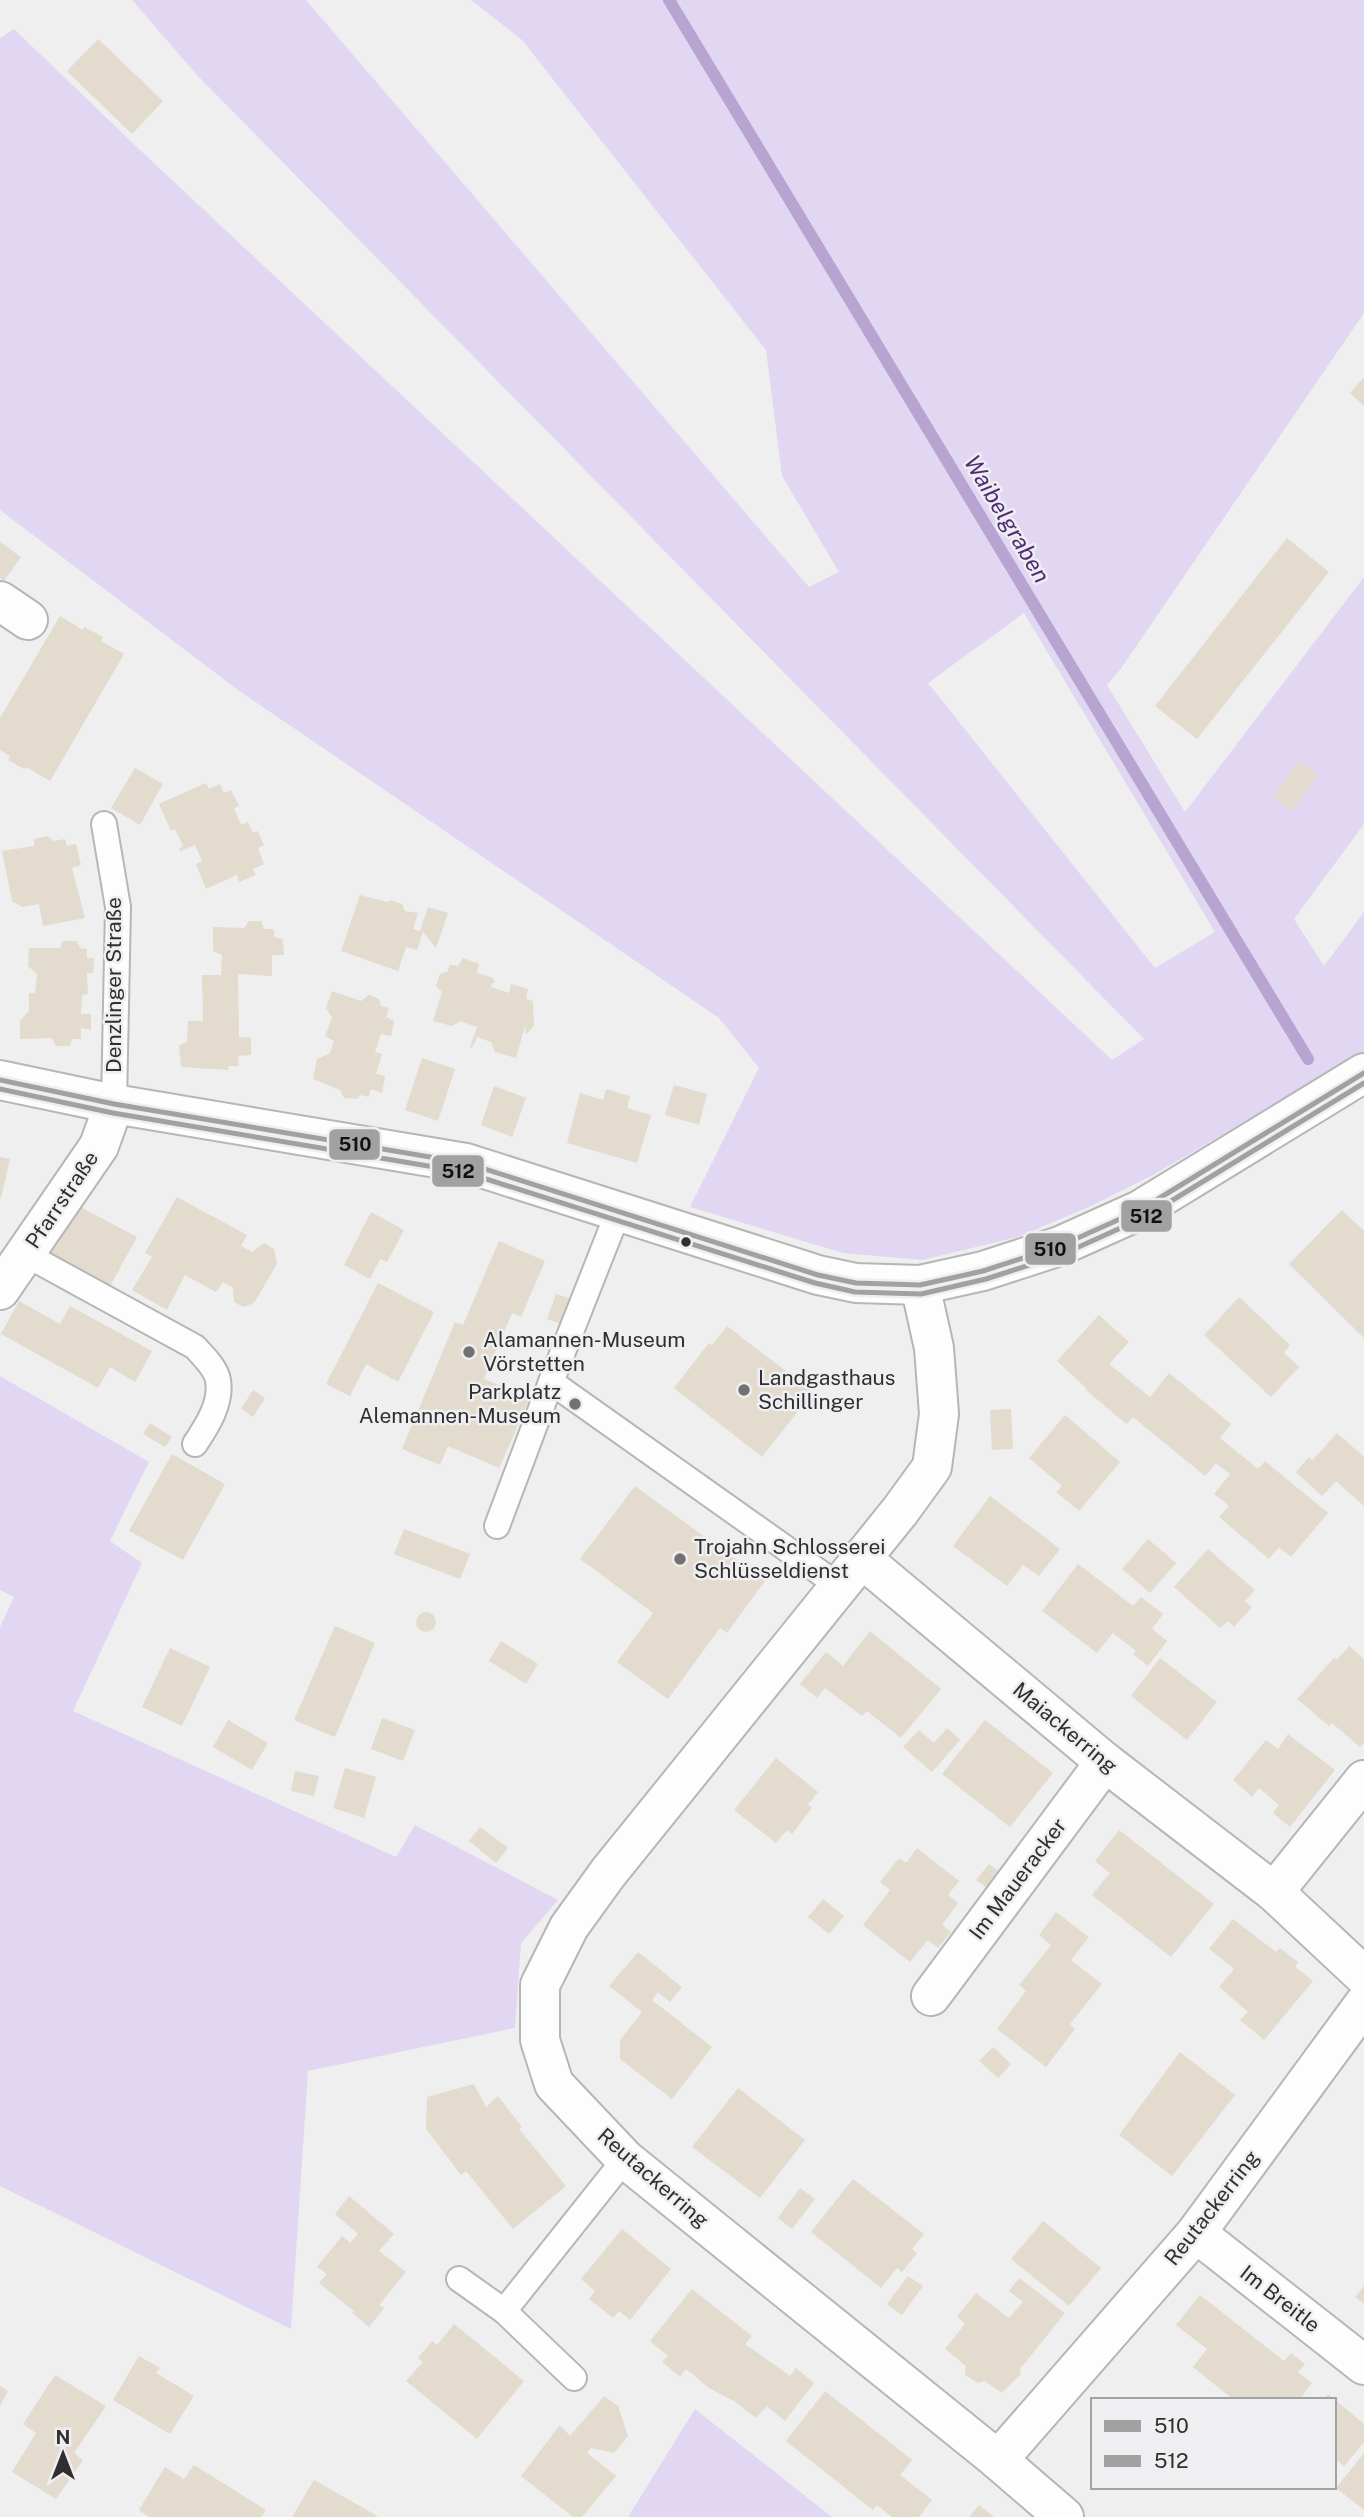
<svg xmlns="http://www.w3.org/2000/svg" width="1364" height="2517" font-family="'Public Sans',sans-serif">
<rect width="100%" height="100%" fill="#efeff0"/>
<g fill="#e2d7f3" fill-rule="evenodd">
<path d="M 132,0 L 306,0 L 809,587 L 839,572 L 782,476 L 766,350 L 522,40 L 471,0 L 1364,0 L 1364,313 L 1120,670 L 1107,685 L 1185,812 L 1364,577 L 1364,824 L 1294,919 L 1324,966 L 1364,912 L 1364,1053 L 1153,1175 L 1089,1207 L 1018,1237 L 922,1260 L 843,1253 L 690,1207 L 759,1068 L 719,1018 L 238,690 L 0,510 L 0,38 L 14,29 L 140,150 L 1112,1060 L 1144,1039 L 196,74 ZM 1024,613 L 1215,932 L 1155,968 L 928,683 Z"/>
<path d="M 0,1376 L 149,1462 L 110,1541 L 142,1563 L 73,1711 L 396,1857 L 415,1825 L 558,1900 L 521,1943 L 515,2028 L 308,2071 L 291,2329 L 0,2186 L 0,1627 L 14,1597 L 0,1590 Z"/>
<path d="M 695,2409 L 832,2517 L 628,2517 Z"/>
</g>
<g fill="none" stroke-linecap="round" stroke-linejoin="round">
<path stroke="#b7a4d0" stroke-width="12" d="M 669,0 L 1308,1059"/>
</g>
<g fill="#e2dbce">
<path d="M 98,39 L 163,101 L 132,134 L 67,71 Z"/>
<path d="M 1364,377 L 1364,406 L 1350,393 Z"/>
<path d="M 1287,538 L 1329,572 L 1197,739 L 1155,706 Z"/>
<path d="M 0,542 L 21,557 L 4,581 L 0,578 Z"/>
<path d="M 60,616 L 83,630 L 84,627 L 103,637 L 101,641 L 124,654 L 50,781 L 26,767 L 24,769 L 8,760 L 10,756 L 0,750 L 0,718 Z"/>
<path d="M 1298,761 L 1318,775 L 1292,811 L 1273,798 Z"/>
<path d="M 135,768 L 163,784 L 140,825 L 111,808 Z"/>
<path d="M 206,783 L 209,789 L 220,784 L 224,793 L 231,790 L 239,806 L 234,808 L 241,825 L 248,822 L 253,833 L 258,831 L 264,845 L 258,848 L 264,864 L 253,869 L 256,875 L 239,882 L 237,875 L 206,889 L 196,864 L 202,861 L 195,845 L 180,851 L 179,849 L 183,846 L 175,829 L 171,831 L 159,804 Z"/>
<path d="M 48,836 L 54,841 L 65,839 L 67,846 L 76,844 L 81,865 L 72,868 L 85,918 L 43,926 L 39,904 L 22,907 L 12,901 L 2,851 L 34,846 L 34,839 Z"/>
<path d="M 360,895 L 387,902 L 391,900 L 402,904 L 405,911 L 418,913 L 413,929 L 420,931 L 428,907 L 448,913 L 436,948 L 423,932 L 417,950 L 406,947 L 398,971 L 341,951 Z"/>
<path d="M 249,921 L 261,921 L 264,929 L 274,929 L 274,937 L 283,939 L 284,955 L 272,955 L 272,976 L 238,974 L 239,1037 L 251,1038 L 251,1055 L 238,1056 L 239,1066 L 228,1066 L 229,1070 L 181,1067 L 179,1046 L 187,1041 L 188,1021 L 203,1021 L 202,975 L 221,975 L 222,955 L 213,951 L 213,927 L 244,928 Z"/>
<path d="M 63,941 L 76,941 L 80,948 L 87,949 L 87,958 L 94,958 L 93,973 L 87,973 L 88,994 L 82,995 L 81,1014 L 91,1014 L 91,1030 L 81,1028 L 81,1039 L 72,1039 L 70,1046 L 56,1046 L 52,1038 L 20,1039 L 20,1021 L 29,1011 L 29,993 L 35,993 L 37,974 L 28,966 L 29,948 L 60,948 Z"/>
<path d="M 463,958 L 479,964 L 477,973 L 493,978 L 495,983 L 492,983 L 491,987 L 509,993 L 511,984 L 528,989 L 526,999 L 533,1001 L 534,1026 L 526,1034 L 525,1026 L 516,1058 L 495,1052 L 491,1042 L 477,1037 L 472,1048 L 470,1047 L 477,1027 L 460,1021 L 452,1026 L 433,1021 L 442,992 L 436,986 L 440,974 L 447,972 L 450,965 L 458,966 Z"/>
<path d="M 332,991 L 361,1001 L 369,995 L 379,999 L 381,1006 L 389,1008 L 386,1017 L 394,1021 L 391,1036 L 381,1034 L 375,1052 L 382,1054 L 376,1074 L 385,1076 L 382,1093 L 371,1089 L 369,1097 L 360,1095 L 357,1099 L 344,1098 L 340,1090 L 313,1079 L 317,1059 L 330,1053 L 334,1041 L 325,1036 L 332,1018 L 326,1008 Z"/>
<path d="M 422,1058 L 455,1069 L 438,1121 L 405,1110 Z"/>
<path d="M 674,1085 L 707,1094 L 699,1125 L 665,1115 Z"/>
<path d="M 494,1086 L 526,1098 L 512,1137 L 481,1125 Z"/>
<path d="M 606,1089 L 630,1096 L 627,1108 L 651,1115 L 637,1163 L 567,1143 L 580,1093 L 603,1100 Z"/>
<path d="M 0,1157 L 10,1159 L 1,1198 L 0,1198 Z"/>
<path d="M 177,1197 L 247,1235 L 241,1246 L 252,1252 L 264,1243 L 274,1249 L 277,1264 L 254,1303 L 243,1307 L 234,1302 L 233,1287 L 223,1282 L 216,1292 L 185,1275 L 167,1310 L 132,1290 L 152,1257 L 145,1253 Z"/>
<path d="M 73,1203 L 137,1237 L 109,1288 L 46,1254 Z"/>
<path d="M 1342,1210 L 1364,1231 L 1364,1338 L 1289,1264 Z"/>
<path d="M 371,1212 L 404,1230 L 387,1262 L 380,1259 L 370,1279 L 344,1265 Z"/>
<path d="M 499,1241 L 545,1261 L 521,1317 L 512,1313 L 484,1379 L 530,1398 L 499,1468 L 448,1446 L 440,1465 L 402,1449 L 455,1322 L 463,1325 Z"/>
<path d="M 378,1283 L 434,1312 L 398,1382 L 366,1364 L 350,1396 L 326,1384 Z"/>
<path d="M 556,1294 L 569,1298 L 561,1324 L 547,1319 Z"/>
<path d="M 1239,1297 L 1290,1345 L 1284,1353 L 1299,1367 L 1271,1397 L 1204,1335 Z"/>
<path d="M 19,1301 L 60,1324 L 70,1306 L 152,1351 L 135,1382 L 110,1367 L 98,1388 L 1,1334 Z"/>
<path d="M 1099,1315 L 1129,1342 L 1109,1364 L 1150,1397 L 1169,1373 L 1231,1424 L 1220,1438 L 1258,1469 L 1265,1461 L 1328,1513 L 1291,1557 L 1279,1547 L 1269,1559 L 1219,1517 L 1229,1506 L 1214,1494 L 1230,1474 L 1216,1463 L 1205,1476 L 1133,1417 L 1126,1424 L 1086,1390 L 1087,1389 L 1057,1361 Z"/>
<path d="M 727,1326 L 813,1392 L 762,1457 L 674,1388 L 709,1343 L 712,1345 Z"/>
<path d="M 253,1390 L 265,1398 L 253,1417 L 241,1409 Z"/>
<path d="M 1011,1409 L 1013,1449 L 992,1450 L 990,1410 Z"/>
<path d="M 1065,1415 L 1120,1462 L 1079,1511 L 1056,1492 L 1062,1486 L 1029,1458 Z"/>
<path d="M 150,1423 L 172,1437 L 165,1447 L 143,1434 Z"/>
<path d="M 1337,1433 L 1364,1457 L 1364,1506 L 1336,1481 L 1322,1496 L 1296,1472 L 1309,1457 L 1312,1461 Z"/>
<path d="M 172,1454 L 225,1484 L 183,1560 L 129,1531 Z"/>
<path d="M 635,1486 L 765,1581 L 727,1633 L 720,1628 L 668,1699 L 617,1662 L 653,1613 L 580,1559 Z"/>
<path d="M 990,1496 L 1060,1549 L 1039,1576 L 1023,1565 L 1007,1586 L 953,1546 Z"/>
<path d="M 404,1529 L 470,1554 L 460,1579 L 394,1554 Z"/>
<path d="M 1148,1539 L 1176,1563 L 1150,1593 L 1122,1569 Z"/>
<path d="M 1208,1549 L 1255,1590 L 1245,1601 L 1252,1607 L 1234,1627 L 1228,1621 L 1220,1628 L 1174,1587 Z"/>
<path d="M 1078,1564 L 1133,1606 L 1141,1597 L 1163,1614 L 1152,1629 L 1167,1641 L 1148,1666 L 1133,1654 L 1136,1651 L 1113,1633 L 1097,1653 L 1042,1611 Z"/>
<circle cx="426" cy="1622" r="10"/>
<path d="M 335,1626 L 375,1643 L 335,1737 L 294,1720 Z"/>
<path d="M 870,1631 L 941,1689 L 901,1738 L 867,1711 L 862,1716 L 825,1688 L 817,1698 L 800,1684 L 826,1652 L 843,1666 Z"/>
<path d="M 501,1641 L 538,1664 L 526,1684 L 489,1661 Z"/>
<path d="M 1349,1646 L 1364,1659 L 1364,1742 L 1360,1747 L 1332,1723 L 1329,1726 L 1297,1699 L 1334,1658 L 1337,1660 Z"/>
<path d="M 170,1648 L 210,1667 L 182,1726 L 142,1707 Z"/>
<path d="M 1160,1658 L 1217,1702 L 1187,1740 L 1131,1696 Z"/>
<path d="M 382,1718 L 415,1730 L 403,1761 L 371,1749 Z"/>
<path d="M 228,1720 L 268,1743 L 252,1770 L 213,1747 Z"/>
<path d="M 985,1720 L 1053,1773 L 1010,1827 L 942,1774 Z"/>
<path d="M 947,1728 L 960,1740 L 932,1772 L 903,1747 L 919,1730 L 934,1743 Z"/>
<path d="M 1288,1734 L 1335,1770 L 1290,1827 L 1273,1813 L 1279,1805 L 1259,1788 L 1252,1797 L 1233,1780 L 1266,1740 L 1278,1749 Z"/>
<path d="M 776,1758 L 818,1792 L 808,1805 L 812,1808 L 792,1834 L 787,1830 L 776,1843 L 734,1810 Z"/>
<path d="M 345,1768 L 376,1777 L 364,1818 L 333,1808 Z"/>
<path d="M 295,1771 L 319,1776 L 314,1796 L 291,1791 Z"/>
<path d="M 480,1827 L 508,1848 L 496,1863 L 469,1841 Z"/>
<path d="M 1119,1830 L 1214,1904 L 1171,1957 L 1092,1895 L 1110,1873 L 1095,1861 Z"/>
<path d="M 917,1848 L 959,1881 L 948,1895 L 958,1903 L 942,1925 L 951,1932 L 938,1948 L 928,1940 L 910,1962 L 863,1925 L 890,1890 L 880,1882 L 899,1858 L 906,1863 Z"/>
<path d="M 989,1864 L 1005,1876 L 993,1892 L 976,1880 Z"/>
<path d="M 823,1899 L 844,1916 L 829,1934 L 808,1917 Z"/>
<path d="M 1056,1912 L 1089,1937 L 1071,1960 L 1102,1984 L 1070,2024 L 1075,2029 L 1046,2067 L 997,2029 L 1026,1991 L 1019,1985 L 1051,1945 L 1039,1935 Z"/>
<path d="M 1233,1919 L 1276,1952 L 1280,1948 L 1298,1962 L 1295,1967 L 1313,1981 L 1264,2040 L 1240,2020 L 1248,2012 L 1219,1987 L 1234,1969 L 1209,1949 Z"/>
<path d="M 638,1952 L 682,1987 L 670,2002 L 658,1992 L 652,2000 L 712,2047 L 672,2099 L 620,2059 L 620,2040 L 642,2012 L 609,1986 Z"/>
<path d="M 993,2047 L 1011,2064 L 998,2078 L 979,2061 Z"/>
<path d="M 1180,2052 L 1235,2095 L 1172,2176 L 1119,2135 Z"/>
<path d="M 474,2084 L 486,2107 L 498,2096 L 522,2127 L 519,2129 L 566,2186 L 513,2229 L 466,2171 L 461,2175 L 426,2129 L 427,2097 Z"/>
<path d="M 738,2088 L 805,2140 L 760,2198 L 692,2147 Z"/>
<path d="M 853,2179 L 924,2234 L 912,2249 L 917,2253 L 902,2272 L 897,2268 L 881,2288 L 811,2232 Z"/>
<path d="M 800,2188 L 815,2199 L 792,2229 L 778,2218 Z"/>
<path d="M 349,2196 L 394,2234 L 379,2251 L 406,2272 L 379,2305 L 384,2308 L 369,2327 L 352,2313 L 354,2311 L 319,2283 L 327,2274 L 317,2267 L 342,2236 L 350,2243 L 358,2234 L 335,2214 Z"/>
<path d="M 1043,2221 L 1101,2268 L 1069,2306 L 1011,2259 Z"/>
<path d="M 622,2229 L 671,2269 L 630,2320 L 619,2311 L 613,2318 L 589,2299 L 595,2291 L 581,2279 Z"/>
<path d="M 908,2276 L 923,2286 L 902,2315 L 887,2304 Z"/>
<path d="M 1019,2278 L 1065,2313 L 1020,2369 L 1021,2374 L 1002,2393 L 985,2381 L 978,2383 L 965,2375 L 966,2366 L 945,2349 L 965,2324 L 957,2316 L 976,2293 L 1009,2318 L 1023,2302 L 1009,2291 Z"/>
<path d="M 1364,2286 L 1364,2304 L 1355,2297 Z"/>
<path d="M 692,2289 L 752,2336 L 745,2344 L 790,2376 L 796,2368 L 814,2383 L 785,2421 L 767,2406 L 756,2418 L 734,2401 L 709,2388 L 686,2369 L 680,2377 L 662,2362 L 668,2356 L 650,2341 Z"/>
<path d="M 1200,2295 L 1284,2361 L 1291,2353 L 1305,2364 L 1298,2372 L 1312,2383 L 1299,2400 L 1234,2400 L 1193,2367 L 1207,2349 L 1176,2325 Z"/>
<path d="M 454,2324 L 524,2381 L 477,2439 L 406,2381 L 423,2362 L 418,2358 L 432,2341 L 437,2345 Z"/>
<path d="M 139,2356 L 160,2368 L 156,2373 L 194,2396 L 170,2434 L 113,2400 Z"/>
<path d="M 55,2375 L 106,2406 L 74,2453 L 83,2460 L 56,2499 L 12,2472 L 36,2433 L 23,2424 Z"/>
<path d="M 0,2386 L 8,2391 L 0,2406 Z"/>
<path d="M 825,2391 L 912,2460 L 900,2475 L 932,2500 L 919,2517 L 892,2517 L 877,2505 L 873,2510 L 786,2441 Z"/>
<path d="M 1328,2394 L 1364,2424 L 1364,2442 L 1344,2466 L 1334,2458 L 1334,2400 L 1323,2400 Z"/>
<path d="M 604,2396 L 618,2406 L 628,2436 L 614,2453 L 591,2448 L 587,2453 L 616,2476 L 582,2517 L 573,2517 L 521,2476 L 560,2425 L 570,2436 Z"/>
<path d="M 1364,2453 L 1364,2510 L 1336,2488 Z"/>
<path d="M 194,2465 L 266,2510 L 261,2517 L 149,2517 L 139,2510 L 165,2467 L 184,2479 Z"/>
<path d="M 314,2480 L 372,2513 L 378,2517 L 292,2517 Z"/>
<path d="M 979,2505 L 994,2517 L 969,2517 Z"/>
</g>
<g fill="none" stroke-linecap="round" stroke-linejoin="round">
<g stroke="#b6b6b7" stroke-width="28">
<g id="service">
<path d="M 104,824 L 118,907 L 114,1104"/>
<path d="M 25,1254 L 195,1347 C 203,1356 216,1368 218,1380 C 222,1403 207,1426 195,1444"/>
<path d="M 551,1382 L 839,1586"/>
<path d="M 497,1526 L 551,1382 L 619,1210"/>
<path d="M 459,2279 L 504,2311 L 574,2378"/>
<path d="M 504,2311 L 625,2159"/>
</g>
</g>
<g stroke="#b6b6b7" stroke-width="42">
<g id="minor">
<path d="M 0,601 L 28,620"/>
<path d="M 920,1285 L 934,1348 L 939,1414 L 932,1467 L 900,1511 L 608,1873 L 569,1927 L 540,1985 L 540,2040 L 554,2084 L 625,2159 L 998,2460 L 1196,2233 L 1364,2004"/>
<path d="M 0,1290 L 99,1146 L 114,1104"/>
<path d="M 861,1558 L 1105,1762 L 1274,1892 L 1364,1976"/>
<path d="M 1274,1892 L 1364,1780"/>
<path d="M 931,1996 L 1105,1762"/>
<path d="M 1196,2233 L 1364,2365"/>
<path d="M 998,2460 L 1064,2517"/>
</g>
</g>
<g stroke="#b6b6b7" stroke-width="42">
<path id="tertiary" d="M 0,1080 L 114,1104 L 466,1163 L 818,1275 L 856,1283 L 920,1285 L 983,1271 L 1060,1246 L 1140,1210 L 1364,1073"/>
</g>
<use href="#service" stroke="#fdfdfd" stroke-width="24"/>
<use href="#minor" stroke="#fdfdfd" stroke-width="38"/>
<use href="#tertiary" stroke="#fdfdfd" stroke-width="38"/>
<g stroke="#efeef1" stroke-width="10">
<path id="bus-1" d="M 0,1080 L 114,1104 L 466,1163 L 818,1275 L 856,1283 L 920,1285 L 983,1271 L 1060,1246 L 1140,1210 L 1364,1073"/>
</g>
<g stroke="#efeef1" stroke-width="10">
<path id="bus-2" d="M 0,1089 L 113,1113 L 464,1172 L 815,1283 L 855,1292 L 921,1294 L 986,1279 L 1063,1254 L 1145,1217 L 1364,1083"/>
</g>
<use href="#bus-1" stroke="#a1a1a2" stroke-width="5"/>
<use href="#bus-2" stroke="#a1a1a2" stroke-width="5"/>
</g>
<circle fill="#2f2f30" stroke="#efeef1" stroke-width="2.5" cx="686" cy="1242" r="6"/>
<g fill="#727273" stroke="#efeef1" stroke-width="2.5">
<circle cx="469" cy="1352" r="7"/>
<circle cx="744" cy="1390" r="7"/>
<circle cx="575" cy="1404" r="7"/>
<circle cx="680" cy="1559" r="7"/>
</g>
<g text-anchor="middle" stroke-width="5" stroke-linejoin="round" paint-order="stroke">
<g font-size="21" fill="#2f2f30" stroke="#efeef1">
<text transform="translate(114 985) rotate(-90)" y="7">Denzlinger Straße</text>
<text transform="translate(62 1200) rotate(-56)" y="7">Pfarrstraße</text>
<text transform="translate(1065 1728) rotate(40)" y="7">Maiackerring</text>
<text transform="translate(1018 1879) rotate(-53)" y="7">Im Maueracker</text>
<text transform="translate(653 2178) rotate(41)" y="7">Reutackerring</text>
<text transform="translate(1212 2208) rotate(-52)" y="7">Reutackerring</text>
<text transform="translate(1280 2299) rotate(38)" y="7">Im Breitle</text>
</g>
<g font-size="21" fill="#2f2f30" stroke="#efeef1" text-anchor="start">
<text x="483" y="1347">Alamannen-Museum<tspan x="483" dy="24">Vörstetten</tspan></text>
<text x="758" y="1385">Landgasthaus<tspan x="758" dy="24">Schillinger</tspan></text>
<text x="561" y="1399" text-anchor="end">Parkplatz<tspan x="561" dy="24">Alemannen-Museum</tspan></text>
<text x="694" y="1554">Trojahn Schlosserei<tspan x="694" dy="24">Schlüsseldienst</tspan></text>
</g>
<g font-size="23" font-style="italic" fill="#502b77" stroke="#efeef1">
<text transform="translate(1007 519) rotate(59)" y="8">Waibelgraben</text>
</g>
</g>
<g stroke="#efeef1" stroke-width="2.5">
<rect x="328" y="1128" width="53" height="33" rx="7" fill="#a1a1a2"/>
<rect x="431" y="1154" width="54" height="34" rx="7" fill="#a1a1a2"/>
<rect x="1120" y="1199" width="53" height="34" rx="7" fill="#a1a1a2"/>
<rect x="1024" y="1232" width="53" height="34" rx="7" fill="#a1a1a2"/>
</g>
<g font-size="19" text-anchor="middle" font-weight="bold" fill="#111">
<text x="355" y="1151">510</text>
<text x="458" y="1178">512</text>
<text x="1146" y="1223">512</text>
<text x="1050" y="1256">510</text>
</g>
<rect x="1091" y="2398" width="245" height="91" fill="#efeef1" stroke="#a2a2a4" stroke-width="2"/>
<rect x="1105" y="2421" width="35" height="10" fill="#a1a1a2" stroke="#a2a2a4" stroke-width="2"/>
<text x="1154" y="2433" font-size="21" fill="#2f2f30">510</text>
<rect x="1105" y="2456" width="35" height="10" fill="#a1a1a2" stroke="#a2a2a4" stroke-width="2"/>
<text x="1154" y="2468" font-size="21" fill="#2f2f30">512</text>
<g transform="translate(63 2454)" stroke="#efeef1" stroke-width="5" paint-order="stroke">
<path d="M0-5L12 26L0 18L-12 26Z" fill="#2f2f30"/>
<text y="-10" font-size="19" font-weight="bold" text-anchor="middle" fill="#2f2f30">N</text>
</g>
</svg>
